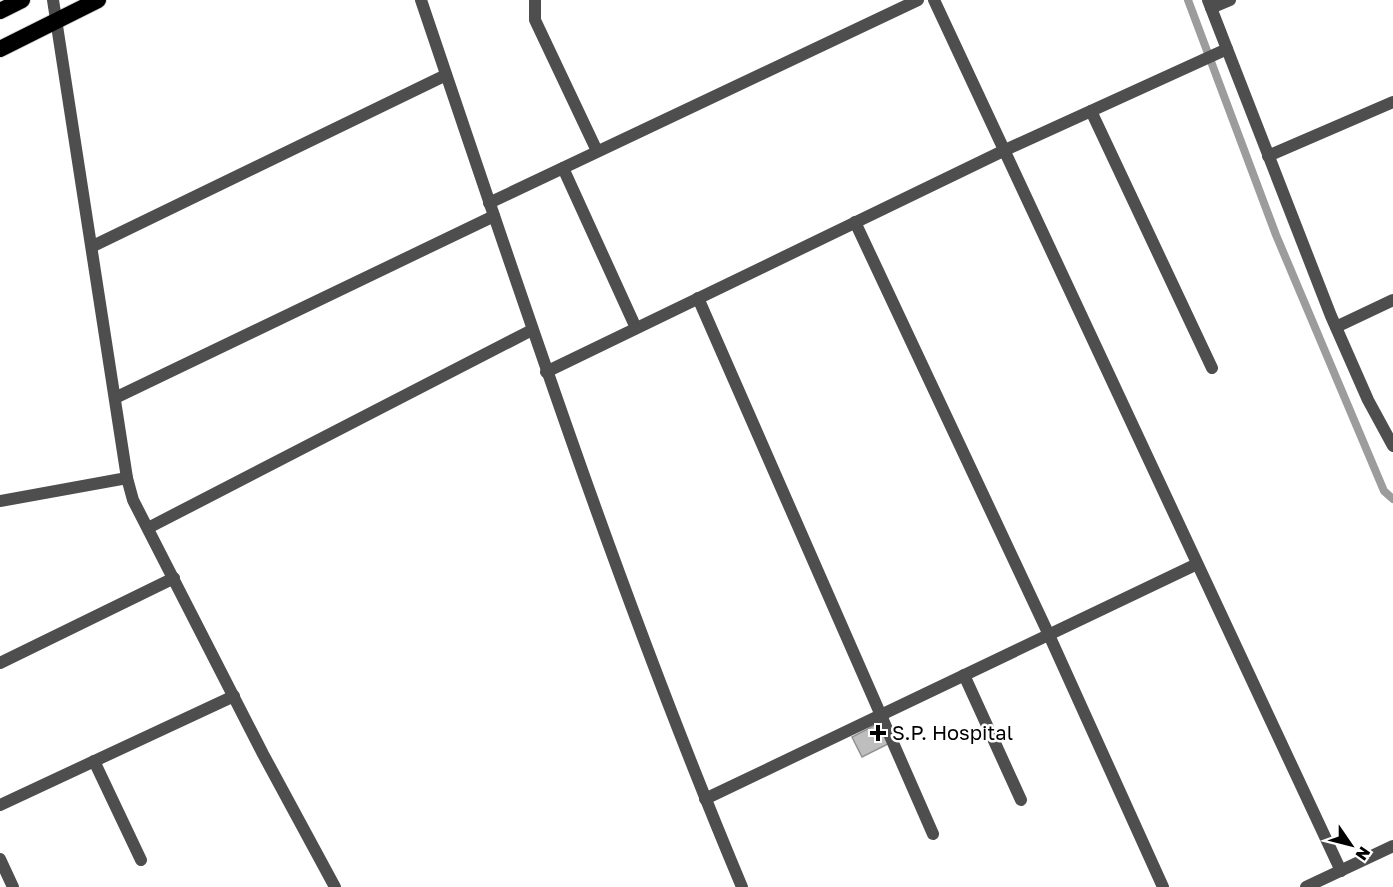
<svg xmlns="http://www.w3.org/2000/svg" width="1393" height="887" font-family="'Golos Text',sans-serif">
<rect width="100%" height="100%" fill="#fff"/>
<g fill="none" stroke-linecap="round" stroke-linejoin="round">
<path stroke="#9c9c9c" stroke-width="8" d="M 1188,0 L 1276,235 L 1384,491 L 1393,499"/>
</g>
<path fill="#bebebe" stroke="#929292" stroke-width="1.5" d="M 879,723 L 890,743 L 862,757 L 852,737 Z"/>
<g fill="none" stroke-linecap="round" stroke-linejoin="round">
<g stroke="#dbdbdb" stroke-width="18">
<g id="trunk">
<path d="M 0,11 L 22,0"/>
<path d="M 0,49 L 98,0"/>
</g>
</g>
<g stroke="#4e4e4e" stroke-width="12">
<path d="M 53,0 L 127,478 L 133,500 L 263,754 L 335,887"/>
<path d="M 421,0 C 522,298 620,597 742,887"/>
<path d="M 535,0 L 535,20 L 597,151"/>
<path d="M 934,0 L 1341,871"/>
<path d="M 1211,8 L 1230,0"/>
<path d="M 1227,49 L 1331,316 L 1368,400 L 1393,446"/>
<path d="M 1091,111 L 1212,368"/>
<path d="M 1268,156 L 1393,102"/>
<path d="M 563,168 L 636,328"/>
<path d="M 489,203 L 918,0"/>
<path d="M 855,222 L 1049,635 L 1163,887"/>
<path d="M 93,246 L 446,75"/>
<path d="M 698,298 L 933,834"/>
<path d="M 1336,327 L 1393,300"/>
<path d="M 546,372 L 1003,151 L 1227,49 L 1208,0"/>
<path d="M 117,397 L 494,216"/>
<path d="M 0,501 L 127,478"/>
<path d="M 148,528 L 532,330"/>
<path d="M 0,663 L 174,578"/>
<path d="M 964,675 L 1021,800"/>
<path d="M 94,761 L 141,860"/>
<path d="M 705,799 L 1197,564"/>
<path d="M 0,805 L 234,696"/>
<path d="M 0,859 L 13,887"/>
<path d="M 1306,887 L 1393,846"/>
</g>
<use href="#trunk" stroke="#000" stroke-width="16"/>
</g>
<path fill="#000" stroke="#fff" stroke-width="2" d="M875 724h6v6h6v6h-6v6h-6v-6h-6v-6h6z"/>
<g text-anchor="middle" stroke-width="5" stroke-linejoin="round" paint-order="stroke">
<g font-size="20" fill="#000" stroke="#fff" text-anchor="start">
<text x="892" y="740">S.P. Hospital</text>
</g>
</g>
<g transform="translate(1351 845) rotate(125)" stroke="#ffffff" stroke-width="4.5" paint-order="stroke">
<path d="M0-4.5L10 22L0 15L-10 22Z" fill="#000000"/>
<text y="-9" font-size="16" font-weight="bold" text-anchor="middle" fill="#000000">N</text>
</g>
</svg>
